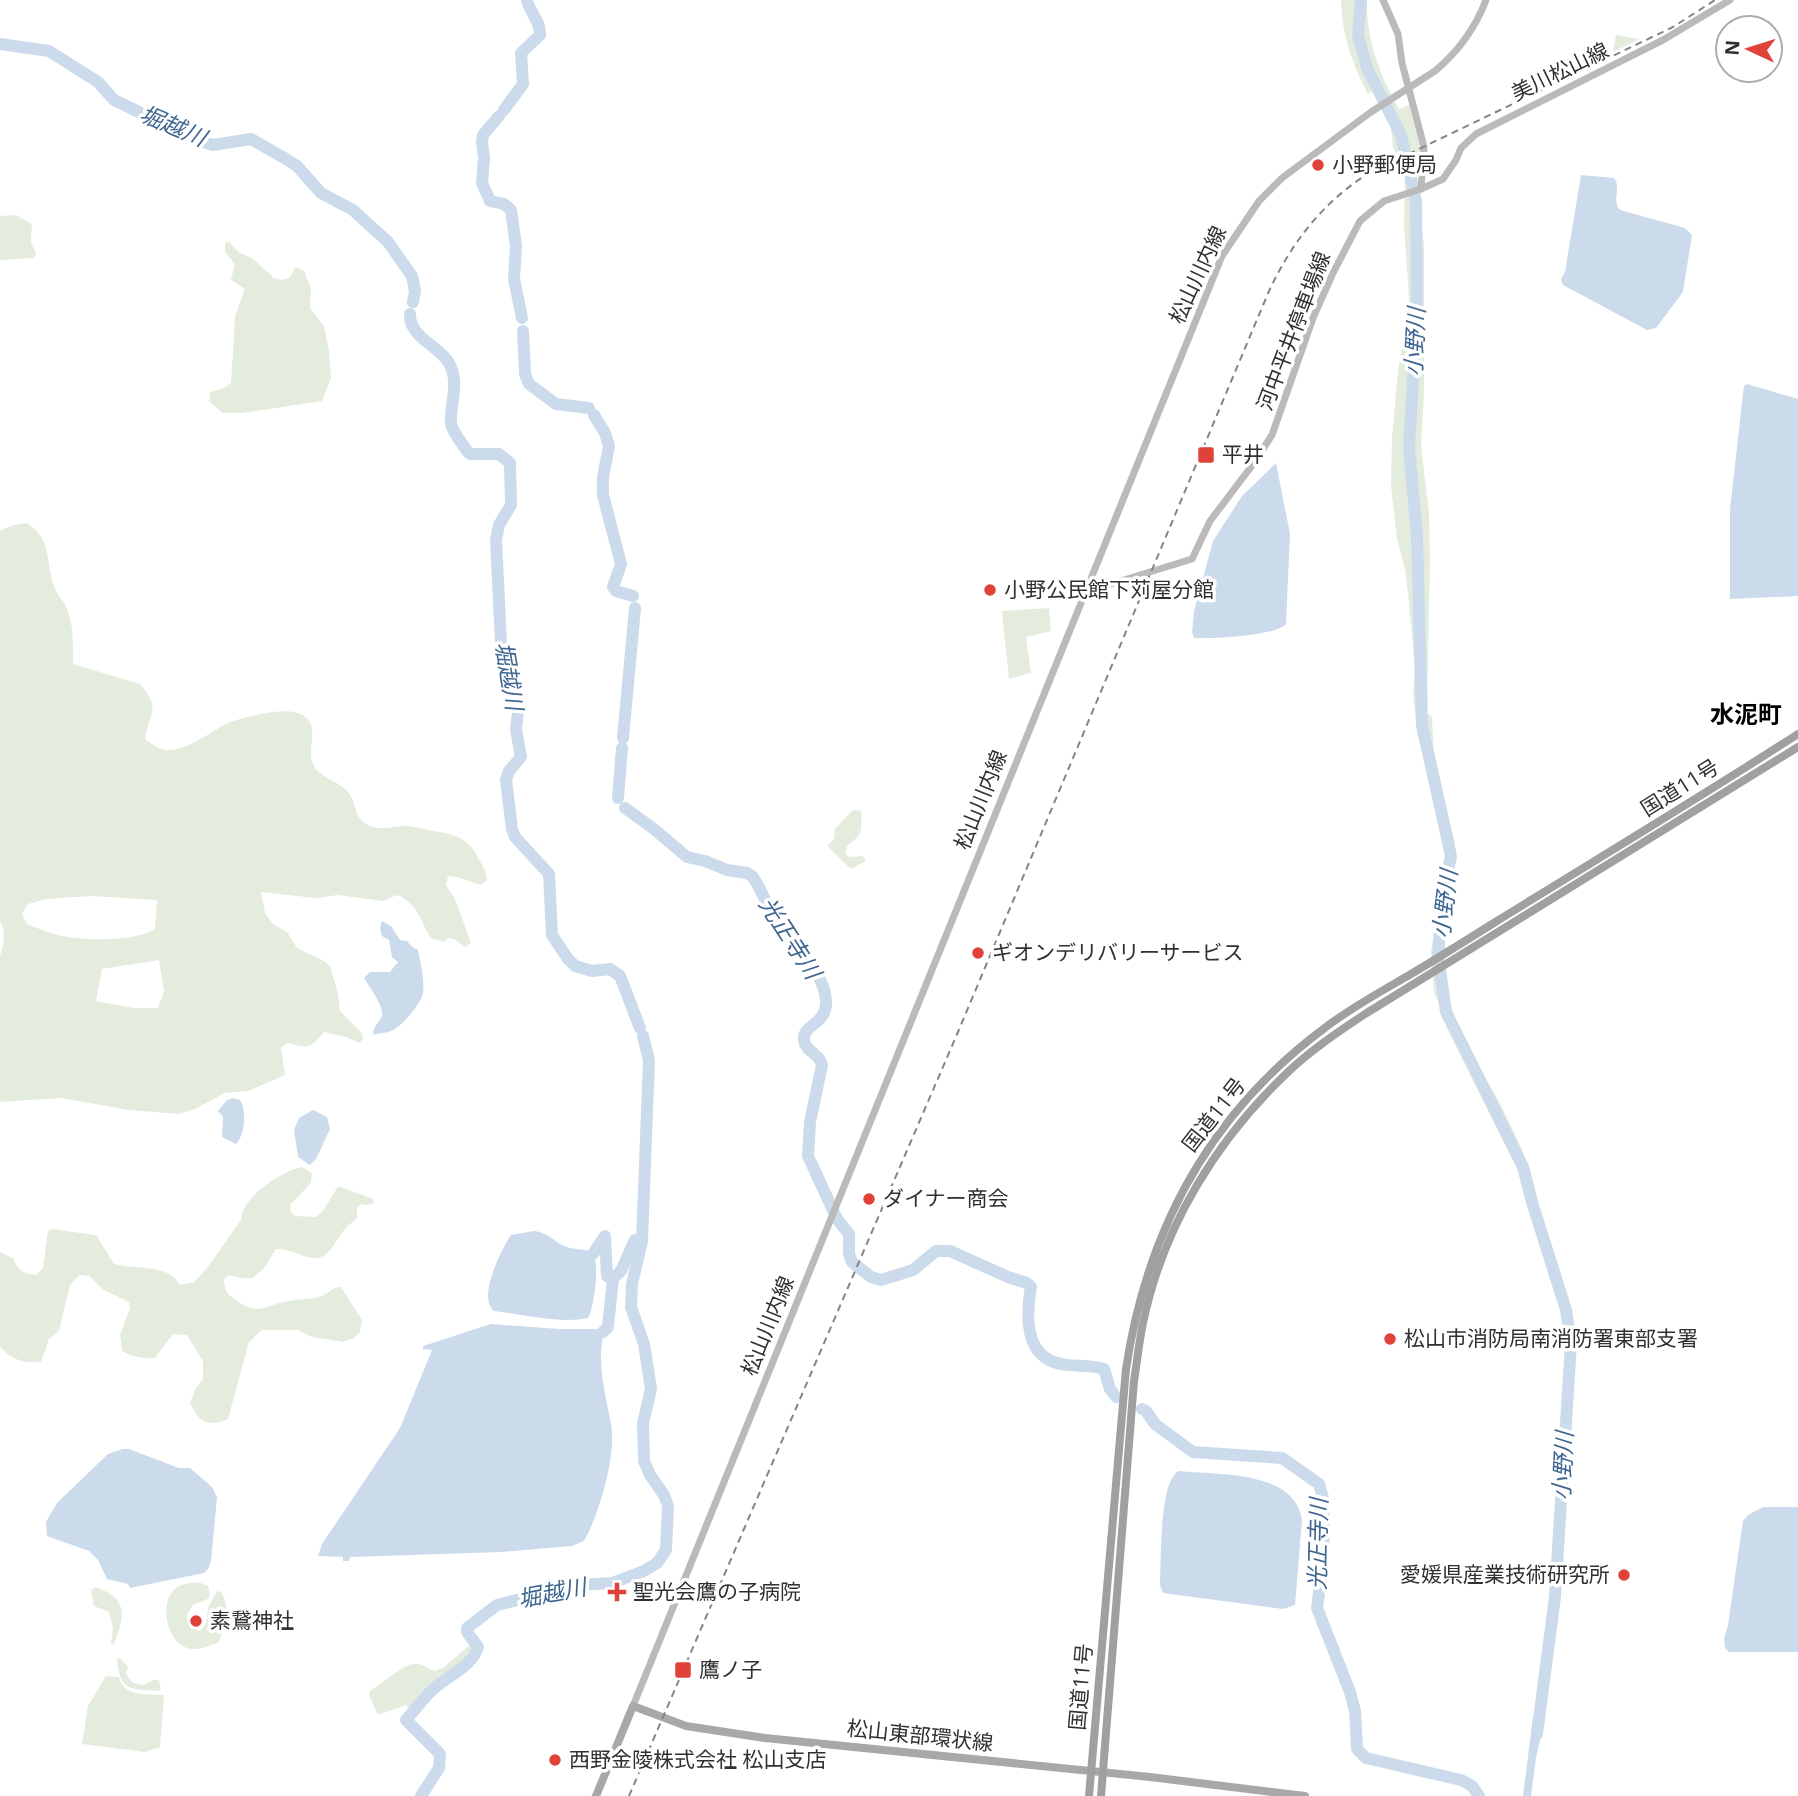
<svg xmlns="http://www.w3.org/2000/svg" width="1798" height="1796" font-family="'Open Sans','Noto Sans JP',sans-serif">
<rect width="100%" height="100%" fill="#fff"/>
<g fill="#e4ecde" fill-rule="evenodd">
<path d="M 1341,0 L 1367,0 C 1366,40 1380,75 1399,109 L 1409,105 L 1420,145 L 1416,183 L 1424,245 L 1424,393 L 1421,446 L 1429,513 L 1430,560 L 1427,713 L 1432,717 L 1434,758 L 1455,843 L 1445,941 L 1444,977 L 1447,992 L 1458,1030 L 1501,1105 L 1523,1152 L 1574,1324 L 1575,1337 L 1565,1462 L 1562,1564 L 1543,1718 L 1535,1717 L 1550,1600 L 1565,1353 L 1563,1318 L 1556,1289 L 1515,1158 L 1493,1108 L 1451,1034 L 1434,992 L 1431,951 L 1447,848 L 1417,733 L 1413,691 L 1415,671 L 1408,593 L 1405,569 L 1397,539 L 1391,486 L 1392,437 L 1398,372 L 1409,298 L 1404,225 L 1405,176 L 1402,163 L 1393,148 L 1390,118 L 1373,91 L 1368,94 C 1352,63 1342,36 1341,0 Z"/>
<path d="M 1616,35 L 1639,39 L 1613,52 Z"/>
<path d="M 16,215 L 32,224 L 31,242 L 36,253 L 34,258 L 0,260 L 0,216 Z"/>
<path d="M 229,242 L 239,252 L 253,259 L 274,278 L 282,280 L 289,278 L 296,267 L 304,271 L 311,289 L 310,308 L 324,326 L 329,351 L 331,378 L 322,401 L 242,413 L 222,413 L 209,401 L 210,392 L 224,388 L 231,383 L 235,316 L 245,289 L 231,280 C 236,259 237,269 225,251 L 225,243 Z"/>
<path d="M 27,523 C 53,541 45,560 54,586 C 57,595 64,601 67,609 C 74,625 73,647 73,664 L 140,684 C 162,709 149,713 145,739 C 152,744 159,750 168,750 C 186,751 211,732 226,724 C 242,717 278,709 294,712 C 326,719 304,749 314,766 C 322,779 339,781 348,792 C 356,801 354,817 366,824 C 380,832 393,826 408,826 C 414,826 422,829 429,830 C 449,834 467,835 477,856 C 481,864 487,871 487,880 L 481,885 C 470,882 459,876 448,876 L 446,885 L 455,899 L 471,943 L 465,947 L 456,940 L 449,938 L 444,942 L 431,938 C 420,921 418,903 397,895 L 383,901 L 338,895 L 316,898 L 261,892 L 265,913 L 273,924 L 287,932 L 297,948 L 324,961 L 330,966 L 338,994 L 340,1011 L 362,1033 L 363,1039 L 359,1043 L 346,1037 L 324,1032 C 311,1048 309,1049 288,1043 L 281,1047 L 285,1075 L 248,1091 L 225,1093 L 195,1109 L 179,1114 L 129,1110 L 61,1098 L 0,1102 L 0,956 C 4,945 6,931 0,921 L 0,531 L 13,525 ZM 91,896 L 157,900 L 155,929 C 135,942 82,941 58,935 C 48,933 38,928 27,924 L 22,914 L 28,904 L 46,899 ZM 159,960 L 164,991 L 158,1008 L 133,1008 L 96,1001 L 102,969 Z"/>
<path d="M 1049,608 L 1051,631 L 1026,637 L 1031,673 L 1009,679 L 1002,611 Z"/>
<path d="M 853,810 L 861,811 C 862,831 863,834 847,846 L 845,854 L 850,857 L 863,856 L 866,861 L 851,869 L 827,846 L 834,839 L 835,829 Z"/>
<path d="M 302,1167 L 312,1173 L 311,1183 L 290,1205 L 291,1212 L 295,1216 L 316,1217 L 323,1211 L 337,1188 L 341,1187 L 373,1199 L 374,1203 L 367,1205 L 361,1204 L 357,1208 L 357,1218 C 353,1222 348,1225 345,1229 C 335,1240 330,1260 313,1258 C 298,1256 293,1249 276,1249 L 265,1267 L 253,1278 L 240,1278 L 229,1275 L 224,1279 C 225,1292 227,1294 237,1301 C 261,1317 266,1304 289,1301 C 299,1299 311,1300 322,1296 C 329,1293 332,1287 341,1287 L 362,1320 L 360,1332 L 354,1338 L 343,1342 L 312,1337 L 298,1330 L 262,1330 L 249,1342 L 228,1419 C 208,1428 199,1422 190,1403 L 196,1388 L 203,1379 L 203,1361 L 187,1335 L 173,1334 L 155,1358 C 142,1359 133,1357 122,1351 L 120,1335 L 130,1308 L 129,1302 L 102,1289 L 89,1276 L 80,1275 L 70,1285 L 59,1331 L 49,1339 L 41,1362 C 22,1363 13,1360 0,1347 L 0,1252 L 13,1258 C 18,1270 22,1273 36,1275 L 43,1268 L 48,1231 L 52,1229 L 96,1235 L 114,1264 C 134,1270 168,1263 180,1285 L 194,1282 L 207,1268 L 241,1220 C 241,1198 281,1171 302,1167 Z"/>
<path d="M 198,1582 L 208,1586 C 214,1604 201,1599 192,1606 C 192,1607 187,1615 186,1616 L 190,1628 L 200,1631 L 206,1624 L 208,1608 L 217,1591 L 221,1592 C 231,1608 225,1625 219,1642 C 209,1646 199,1651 187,1648 C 166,1641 158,1600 177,1587 C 182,1584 192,1583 198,1582 Z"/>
<path d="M 96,1587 C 130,1600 124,1616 114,1645 L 111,1644 L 113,1628 L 109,1612 L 94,1606 L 91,1590 Z"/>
<path d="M 471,1644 L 474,1645 L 475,1651 L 471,1657 L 434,1686 L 411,1710 L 406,1705 L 378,1715 L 369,1695 L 370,1691 C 384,1683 405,1661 419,1664 C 424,1665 431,1670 435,1671 L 443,1668 Z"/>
<path d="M 120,1658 L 128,1667 L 126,1674 L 133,1683 L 144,1685 L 153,1680 L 159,1680 L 161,1689 L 159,1691 C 131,1689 119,1692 117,1658 Z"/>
<path d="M 106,1676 L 119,1677 C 123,1697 147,1694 164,1695 L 160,1747 L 145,1752 L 82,1744 L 88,1706 Z"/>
</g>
<g fill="#cbdbeb">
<path d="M 1581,175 L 1614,178 C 1622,188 1611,200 1620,210 L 1685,228 L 1692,235 L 1683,292 L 1656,328 L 1647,330 L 1563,285 L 1561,279 L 1565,272 Z"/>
<path d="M 1747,384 L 1798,399 L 1798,596 L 1730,599 L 1730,509 L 1743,394 L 1744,386 Z"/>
<path d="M 1276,463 L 1290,534 L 1286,624 C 1276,636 1211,639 1194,638 L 1192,632 L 1194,611 L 1213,541 L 1242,496 Z"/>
<path d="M 382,921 L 391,926 L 400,940 L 407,941 L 411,946 L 418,950 C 420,962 425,979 423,993 C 421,1004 404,1023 395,1029 C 389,1033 380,1033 373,1035 C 373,1025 380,1023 382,1015 C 384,1006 368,985 364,978 L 370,972 L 390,972 L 398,962 L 392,957 L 389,940 L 382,936 L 380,928 Z"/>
<path d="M 233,1098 L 240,1100 C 247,1111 245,1135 236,1144 L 222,1137 L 223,1117 L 218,1111 L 227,1100 Z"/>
<path d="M 313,1110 L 327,1117 L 330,1129 L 316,1159 L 310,1165 L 298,1157 L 294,1130 L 299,1118 Z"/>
<path d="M 534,1231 C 553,1234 552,1242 567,1247 C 574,1250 587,1248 593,1254 C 600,1263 594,1309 588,1318 C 561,1324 521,1314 494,1311 C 477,1299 501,1249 511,1235 Z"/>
<path d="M 491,1324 L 559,1329 L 602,1329 L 604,1333 C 596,1362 606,1396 611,1424 C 617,1454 599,1515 584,1541 L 572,1546 L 502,1552 L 350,1557 L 349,1561 L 343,1561 L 343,1557 L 318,1556 L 322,1544 L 400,1428 L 432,1350 L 423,1349 L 423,1346 Z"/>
<path d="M 123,1449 L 129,1449 L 179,1468 L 190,1468 L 212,1487 L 217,1497 L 211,1561 L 208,1569 L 204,1573 L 130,1588 L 128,1584 L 107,1579 L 98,1560 L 89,1551 L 47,1536 L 46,1522 L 57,1503 L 108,1454 Z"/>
<path d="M 1179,1471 C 1218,1475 1295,1470 1302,1520 L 1295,1605 L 1283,1609 L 1163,1593 L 1160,1585 C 1161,1564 1159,1479 1179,1471 Z"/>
<path d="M 1763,1507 L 1798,1507 L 1798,1652 L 1729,1652 L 1725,1648 L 1724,1638 L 1728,1625 L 1743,1521 L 1748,1515 Z"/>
<path d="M 1533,1717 L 1545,1718 L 1536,1758 L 1531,1796 L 1523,1796 Z"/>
</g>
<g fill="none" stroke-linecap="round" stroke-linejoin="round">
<g stroke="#cbdbeb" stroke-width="12">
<path d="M 1361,0 L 1358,35 L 1367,68 L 1401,135 L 1416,201 L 1417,317 L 1409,447 L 1417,536 L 1422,725 L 1451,856 L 1443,893 L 1438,956 L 1446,1012 L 1523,1167 L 1532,1202 L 1566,1310 L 1571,1343 L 1555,1597 L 1537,1734"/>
<path d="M 0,44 L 49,51 L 98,82 L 114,100 L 197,140 L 213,145 L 251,139 L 286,159 L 297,166 L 321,193 L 353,210 L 388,242 L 412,276 L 415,291 L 413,302"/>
<path d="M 504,110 L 523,84 L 521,53 L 540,35 C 541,22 530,13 527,0"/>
<path d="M 499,116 L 483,135 L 482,142 L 484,158 L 482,183 L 490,201 L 504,204 L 511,210 L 516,246 L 514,279 L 522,318"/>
<path d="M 410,314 C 409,337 438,345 449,363 C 460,382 450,403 451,423 C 452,432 462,443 467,451 L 470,454 L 499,454 L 510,463 L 511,505 L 499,525 L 496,540 L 501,642 L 502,655 L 516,688 L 519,703 L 516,730 L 521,757 L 509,771 L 506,780 L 512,829 L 515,837 L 549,874 L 552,935 L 568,959 L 575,966 L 592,971 L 610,969 L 620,976 L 640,1028"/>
<path d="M 523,331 L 525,374 L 529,384 L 556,404 L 589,408"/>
<path d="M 594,415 L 605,433 L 609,446 L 603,477 L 603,495 L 621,564 L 613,587 L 616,591 L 633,596"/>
<path d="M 623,738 L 635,608"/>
<path d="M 618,798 L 622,748"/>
<path d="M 625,808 L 654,829 L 687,857 L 705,861 L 727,870 L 747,873 L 752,876 C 763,890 767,909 777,924 C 794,949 823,968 826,1000 C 828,1025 802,1024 804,1040 C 805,1051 820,1054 822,1065 L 810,1122 L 808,1156 L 837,1219 L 849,1234 L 849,1254 L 852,1262 L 871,1277 L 881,1280 L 913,1270 L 936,1251 L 950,1251 L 1008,1277 L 1027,1283 L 1031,1287 C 1026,1315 1024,1357 1061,1364 C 1075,1367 1090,1364 1104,1369 L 1110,1389 L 1116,1397"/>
<path d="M 593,1254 L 605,1236 L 607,1276 L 613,1278"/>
<path d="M 603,1332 L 608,1327 L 613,1278 L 621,1271 L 635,1240"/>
<path d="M 1142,1409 L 1146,1411 L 1155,1424 L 1193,1452 L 1282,1458 L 1319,1484 L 1323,1498 L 1324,1520 L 1323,1564 L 1317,1608 L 1350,1692 L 1355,1711 L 1357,1749 L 1366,1758 L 1461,1780 L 1472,1786 L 1479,1796"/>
<path d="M 421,1796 L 439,1768 L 440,1754 L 406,1720 C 416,1709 425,1695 437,1686 C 450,1675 473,1665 478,1647 L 467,1632 L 467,1628 L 497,1605 L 578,1585 L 612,1583 L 644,1571 L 657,1563 L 666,1550 L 668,1506 L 664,1495 L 650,1475 L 644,1461 L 643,1423 L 651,1389 L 644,1344 L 631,1307 L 632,1284 L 642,1241 L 649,1060 L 643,1036"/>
</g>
<g stroke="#bababa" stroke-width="7">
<path d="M 1383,0 L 1398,34 L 1402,63 L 1424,147 L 1421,189"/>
<path d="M 1085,592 L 1192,559 L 1210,521 L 1254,463 L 1272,435 L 1313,318 L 1333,273 L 1360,221 L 1384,201 L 1421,189 L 1443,179 L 1456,160 L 1461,148 L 1476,134 L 1663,40 L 1730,0"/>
<path d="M 633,1706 L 1222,256 L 1259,201 L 1282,178 L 1371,112 L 1435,71 C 1459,51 1475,29 1486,0"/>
</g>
<path stroke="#a8a8a8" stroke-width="8" d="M 596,1796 L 633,1706 L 686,1726 L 765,1738 L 1150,1777 L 1305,1796"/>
<g stroke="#a0a0a0" stroke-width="8">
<path d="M 1089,1796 L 1126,1369 C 1147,1229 1211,1112 1326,1027 C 1352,1007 1382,991 1411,974 C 1440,957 1468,939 1497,921 C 1597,859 1699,798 1798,734"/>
<path d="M 1101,1796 L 1134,1381 C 1137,1362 1139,1342 1143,1323 C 1163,1226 1217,1139 1288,1072 C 1311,1050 1338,1032 1365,1014 L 1798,747"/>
</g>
<path stroke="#858585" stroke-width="2" stroke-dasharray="7 5" stroke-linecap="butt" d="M 629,1796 L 958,1032 L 1269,291 C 1292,242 1323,202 1369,173 L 1673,27 L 1715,0"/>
</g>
<g fill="#e04138" stroke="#fff" stroke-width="2.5">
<circle cx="1318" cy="165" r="7"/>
<rect x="1197" y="446" width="18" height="18" rx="3.5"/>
<circle cx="990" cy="590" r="7"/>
<circle cx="978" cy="953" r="7"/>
<circle cx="869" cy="1199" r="7"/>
<circle cx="1390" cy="1339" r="7"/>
<circle cx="1624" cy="1575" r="7"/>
<path d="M613.5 1581.5h7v7h7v7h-7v7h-7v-7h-7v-7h7z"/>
<circle cx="196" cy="1621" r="7"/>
<rect x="674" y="1661" width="18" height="18" rx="3.5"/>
<circle cx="555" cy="1760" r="7"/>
</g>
<g text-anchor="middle" stroke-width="7" stroke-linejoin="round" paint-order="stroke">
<g font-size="21" fill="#303030" stroke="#fff">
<text transform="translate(1560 72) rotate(-26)" y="7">美川松山線</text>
<text transform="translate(1198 275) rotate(-65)" y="7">松山川内線</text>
<text transform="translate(1294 331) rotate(-69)" y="7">河中平井停車場線</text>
<text transform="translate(1680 788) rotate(-32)" y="7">国道11号</text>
<text transform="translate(981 800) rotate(-68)" y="7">松山川内線</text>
<text transform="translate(1214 1115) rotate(-52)" y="7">国道11号</text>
<text transform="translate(768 1326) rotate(-68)" y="7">松山川内線</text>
<text transform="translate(1081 1687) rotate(-85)" y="7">国道11号</text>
<text transform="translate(920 1736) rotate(6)" y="7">松山東部環状線</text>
</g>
<g font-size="21" fill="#303030" stroke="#fff" text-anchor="start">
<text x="1332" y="172">小野郵便局</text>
<text x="1222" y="462">平井</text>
<text x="1004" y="597">小野公民館下苅屋分館</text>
<text x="992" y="960">ギオンデリバリーサービス</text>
<text x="883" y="1206">ダイナー商会</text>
<text x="1404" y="1346">松山市消防局南消防署東部支署</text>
<text x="1610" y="1582" text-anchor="end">愛媛県産業技術研究所</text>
<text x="633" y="1599">聖光会鷹の子病院</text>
<text x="210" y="1628">素鵞神社</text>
<text x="699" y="1677">鷹ノ子</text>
<text x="569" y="1767">西野金陵株式会社 松山支店</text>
</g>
<g font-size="23" font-style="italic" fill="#3f6690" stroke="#fff">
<text transform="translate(173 126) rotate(23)" y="8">堀越川</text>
<text transform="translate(1415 342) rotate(-87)" y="8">小野川</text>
<text transform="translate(509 676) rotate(80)" y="8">堀越川</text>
<text transform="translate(1445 904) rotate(-83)" y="8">小野川</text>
<text transform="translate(790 938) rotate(57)" y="8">光正寺川</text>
<text transform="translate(1563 1466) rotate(-87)" y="8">小野川</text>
<text transform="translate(1318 1544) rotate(-89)" y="8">光正寺川</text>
<text transform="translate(552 1593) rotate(-11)" y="8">堀越川</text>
</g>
<g font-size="24" font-weight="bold" fill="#000" stroke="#fff">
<text x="1746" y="723">水泥町</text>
</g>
</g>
<g transform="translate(1749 49) rotate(274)"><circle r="33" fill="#ffffff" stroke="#acacac" stroke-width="2"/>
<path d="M0-5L12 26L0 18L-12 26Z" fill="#e04138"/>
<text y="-10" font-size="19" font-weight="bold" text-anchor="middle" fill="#303030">N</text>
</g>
</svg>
